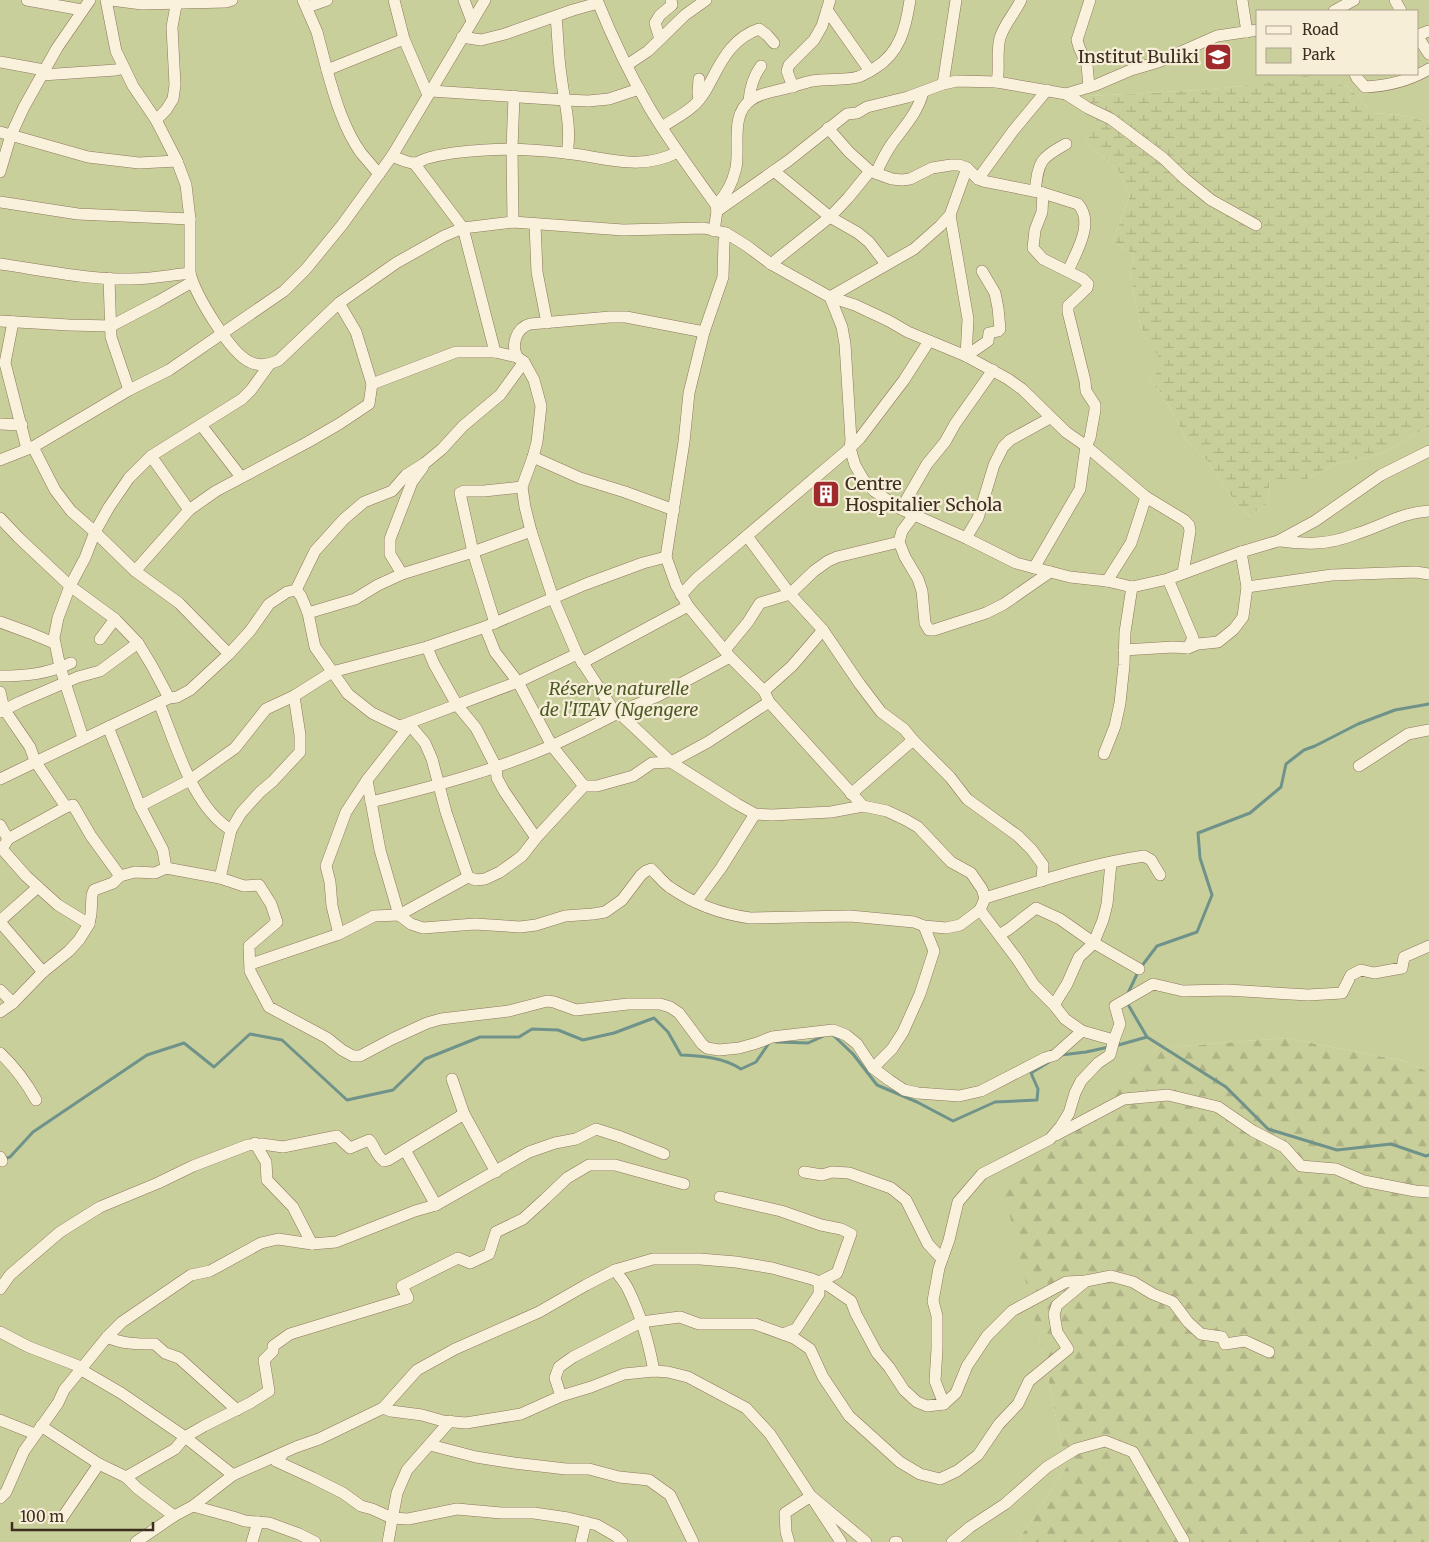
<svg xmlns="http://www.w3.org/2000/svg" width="1429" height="1542" font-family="Merriweather,serif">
<defs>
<pattern id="forest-firs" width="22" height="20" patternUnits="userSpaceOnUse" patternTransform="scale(1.25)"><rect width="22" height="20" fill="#c9cf9b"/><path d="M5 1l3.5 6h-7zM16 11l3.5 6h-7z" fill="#aeb285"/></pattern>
<pattern id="wetland-marsh" width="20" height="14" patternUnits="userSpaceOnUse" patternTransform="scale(1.25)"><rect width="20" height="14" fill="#c9cf9b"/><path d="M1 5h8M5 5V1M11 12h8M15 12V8" fill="none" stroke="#aeb285"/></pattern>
</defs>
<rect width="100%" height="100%" fill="#f0e4c8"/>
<path fill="url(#forest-firs)" d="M 1286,1038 L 1404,1061 L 1429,1072 L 1429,1542 L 1017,1542 L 1066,1468 L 1047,1372 L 1003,1191 L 1158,1048 Z"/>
<path fill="url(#wetland-marsh)" d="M 1306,75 L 1346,86 L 1358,96 L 1371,113 L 1401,115 L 1429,122 L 1429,428 L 1412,435 L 1388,451 L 1361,459 L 1338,463 L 1307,479 L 1270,479 L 1267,504 L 1249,516 L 1236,504 L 1209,463 L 1186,440 L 1171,409 L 1161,393 L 1149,380 L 1163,366 L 1141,328 L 1130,276 L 1134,255 L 1113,241 L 1130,195 L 1118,170 L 1102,156 L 1086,144 L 1096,118 L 1088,96 L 1201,90 L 1240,86 Z"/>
<path fill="#c9cf9b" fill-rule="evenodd" d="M 0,0 L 1429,0 L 1429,122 L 1401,115 L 1371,113 L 1358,96 L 1346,86 L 1306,76 L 1240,86 L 1201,90 L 1088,96 L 1097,118 L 1086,144 L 1102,156 L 1118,170 L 1130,195 L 1113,241 L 1134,255 L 1130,276 L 1141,328 L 1164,366 L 1149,380 L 1161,393 L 1171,409 L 1186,440 L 1209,463 L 1236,504 L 1249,516 L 1267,504 L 1270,479 L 1307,479 L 1338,463 L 1361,459 L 1388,451 L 1412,435 L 1429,428 L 1429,1072 L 1404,1061 L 1286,1038 L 1158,1048 L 1004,1191 L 1047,1372 L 1066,1468 L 1017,1542 L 0,1542 ZM 1258,11 L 1418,11 L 1418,74 L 1258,74 Z"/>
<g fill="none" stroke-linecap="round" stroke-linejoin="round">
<g stroke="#6f938a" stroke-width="3">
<path d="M 1141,967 L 1157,946 L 1197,932 L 1212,895 L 1200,858 L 1198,833 L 1250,813 L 1281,787 L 1286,764 L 1304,750 L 1315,746 L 1358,724 L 1395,710 L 1429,704"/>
<path d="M 1128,993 L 1138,972"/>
<path d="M 1126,1001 L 1147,1037 L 1226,1087 L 1268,1129 L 1337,1150 L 1391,1144 L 1426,1156 L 1429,1155"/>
<path d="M 833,1035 L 853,1054 L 877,1085 L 917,1102 L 953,1121 L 995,1102 L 1037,1100 L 1038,1089 L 1031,1073 L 1049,1062"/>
<path d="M 776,1042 L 808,1043 L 826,1035"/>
<path d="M 1115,1046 L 1147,1037"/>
<path d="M 1061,1055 L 1086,1052 L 1109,1047"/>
<path d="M 3,1159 L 10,1157 L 33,1132 L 147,1055 L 184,1043 L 214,1067 L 250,1034 L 282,1040 L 347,1100 L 393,1090 L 425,1059 L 480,1037 L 519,1037 L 532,1029 L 558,1030 L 583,1040 L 614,1033 L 654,1018 L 668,1032 L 681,1055 C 701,1056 723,1057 741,1069 L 756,1062 L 769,1043"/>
</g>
<g stroke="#8d765c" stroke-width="12">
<g id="street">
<path d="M 27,0 L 82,10"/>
<path d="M 106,0 L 116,51 L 133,86 L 156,120 L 177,161 L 186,185 L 190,219 L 190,273 C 195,294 230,353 250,362 C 260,367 269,365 279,360 L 339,303 L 396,263 L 444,236 L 463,228 L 513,222 L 623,230 L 704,228 L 726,233 L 747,246 L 771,264 L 830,297 L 842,327 L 845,344 L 851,440 L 850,448 L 855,465 L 863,479 L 874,491 L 901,509 L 966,538 L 1016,563 L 1070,577 L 1107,581 L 1132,587 L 1168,579 L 1241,552 L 1278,541 L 1315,521 L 1381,475 L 1429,451"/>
<path d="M 111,0 L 142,4 L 226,2 L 232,0"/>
<path d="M 303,0 L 317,32 L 327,70 L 404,39"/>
<path d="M 394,0 L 404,39 L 428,95"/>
<path d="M 464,0 L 472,21"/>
<path d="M 597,0 C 612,37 629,73 649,107 C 669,141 693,173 716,205 L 717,211 L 714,231"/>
<path d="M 1242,0 L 1247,32"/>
<path d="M 1395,0 L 1401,11"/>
<path d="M 307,7 L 327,0"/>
<path d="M 827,10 L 870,71"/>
<path d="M 1334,11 L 1354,0"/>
<path d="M 556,17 C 558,36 558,56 561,75 C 564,101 572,127 567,153"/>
<path d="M 1418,35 L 1429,31"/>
<path d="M 462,37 L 481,40 L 505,34 L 573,10 L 598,3"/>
<path d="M 1418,37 L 1429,54"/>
<path d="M 660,39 L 655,23 L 660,15 L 672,5 L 671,0"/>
<path d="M 0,62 L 44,70"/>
<path d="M 627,65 L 648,51 L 685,15 L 706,0"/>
<path d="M 327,70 C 335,99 344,129 361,153 C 367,160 373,167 379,174"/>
<path d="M 1355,74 L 1357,78 L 1365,87 C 1388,86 1409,81 1429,69"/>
<path d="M 42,75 L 116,70 L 124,68"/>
<path d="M 699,79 L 698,93 L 699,99"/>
<path d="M 997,82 C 1000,68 996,53 1000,38 C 1004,24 1015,13 1021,0"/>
<path d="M 943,84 L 956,0"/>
<path d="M 793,87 L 787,71 L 789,65 L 814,40 L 822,26 L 830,0"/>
<path d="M 1089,87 L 1087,65 L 1079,47 L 1077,40 L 1090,0"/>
<path d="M 431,91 L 565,100 L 588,101 L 609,99 L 639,89"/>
<path d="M 1066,94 L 1096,85 L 1131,70 L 1158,62 L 1217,36 L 1258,30"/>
<path d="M 749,101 C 750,87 753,77 761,66"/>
<path d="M 156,120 L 166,110 L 173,99 L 175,85 L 172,27 L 177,0"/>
<path d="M 662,127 C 675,118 693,110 702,96 C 706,91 709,84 712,79 C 723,57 735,37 759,29 L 767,35 L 774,43"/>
<path d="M 828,128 L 849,152 L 870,171 L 892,179 L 902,180 L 910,179 L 932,168 L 951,165 L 959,165 L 967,168 L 978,179 L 983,181 L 1043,193 L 1078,204 C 1095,223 1076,252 1068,271"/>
<path d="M 0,132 L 88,157 L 139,163 L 177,161"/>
<path d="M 392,156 C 398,158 407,163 414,163 C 418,163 424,159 428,158 C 446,153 466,151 485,150 C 512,148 538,150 565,153 C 605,157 639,172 678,152"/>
<path d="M 414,163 L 463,228 L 495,352"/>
<path d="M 774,171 L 830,217 L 858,233 L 869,242 L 886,264"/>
<path d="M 0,172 L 11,135 L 24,107 L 57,48 L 90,0"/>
<path d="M 876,173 C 881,162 886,152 893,142 C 905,126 918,112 923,92"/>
<path d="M 978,179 L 1013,131 L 1047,90"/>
<path d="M 1035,191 C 1039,161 1039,159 1066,144"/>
<path d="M 0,202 L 78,214 L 190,219"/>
<path d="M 717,204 C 727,194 733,181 736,168 C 740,147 730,114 751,100 C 760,93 772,92 783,89 C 793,87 802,83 812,81 C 827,78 843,81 858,77 C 864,75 870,71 875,68 C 900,53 906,27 910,0"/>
<path d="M 717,211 L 788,161 L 847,114 L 857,113 L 867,107 L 908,97 L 943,84 L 957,81 L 997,82 L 1066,94 L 1088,108 L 1111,119 L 1163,158 L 1185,179 L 1211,200 L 1256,225"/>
<path d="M 950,215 L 968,319 L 966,356"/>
<path d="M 513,222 L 512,148 L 514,96"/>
<path d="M 535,224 L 537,272 L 547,323"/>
<path d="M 0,264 C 42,270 89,280 132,279 C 151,279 171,275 190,273"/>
<path d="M 771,264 L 830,217 L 848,198 L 870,171"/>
<path d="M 109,278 L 111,337 L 129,390"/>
<path d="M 830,297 L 855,305 L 889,321 L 908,332 L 966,356 L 1008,379 L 1022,389 L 1066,432 L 1086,446 L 1146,497 L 1184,520 L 1189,525 L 1190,531 L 1183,573"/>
<path d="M 830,297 L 914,249 L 940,226 L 950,215 L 967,168"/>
<path d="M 339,303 L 356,332 L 372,384"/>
<path d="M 0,321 L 69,325 L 111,326 L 157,302 L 192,282"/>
<path d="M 13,322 L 5,363 L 27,449"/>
<path d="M 966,356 L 988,341 L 989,333 L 998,331 L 1000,329 L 998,308 L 995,293 L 982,271"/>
<path d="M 517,357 C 511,345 516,328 530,324 L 610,317 L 626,317 L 704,332"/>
<path d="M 0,424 L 22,425"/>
<path d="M 201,425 L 241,477"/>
<path d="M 33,447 L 55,490 L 71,511 L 95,532 L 135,571 L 179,603 L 229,654"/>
<path d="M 151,456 L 189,510"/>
<path d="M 533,457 L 580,478 L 625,492 L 674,510"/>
<path d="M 0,460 L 33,447 L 129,390 L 169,370 L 284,291 L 306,269 L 342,225 L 392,156 L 485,0"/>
<path d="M 901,509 L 927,464 L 945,442 L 955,424 L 993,370"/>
<path d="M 0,518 L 19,538 L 70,586 L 115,619 L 138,643 L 152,666 L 169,698"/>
<path d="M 747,536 L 790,594 L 823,630 L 859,683 L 881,712 L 904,729 L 913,740 L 950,777 L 967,799 L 1018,836 L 1032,850 L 1043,865 L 1042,881"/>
<path d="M 966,538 L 978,518 L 994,465 L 1003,447 L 1010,440 L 1050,418"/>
<path d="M 1280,541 C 1291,542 1303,544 1315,543 C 1329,543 1343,539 1356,534 C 1383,526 1399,513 1429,511"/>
<path d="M 899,542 L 905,557 L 918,579 L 922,591 L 925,623 L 929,630 L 934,630 L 986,613 L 1004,604 L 1050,572"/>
<path d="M 1034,568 L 1080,489 L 1086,446 L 1090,438 L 1095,410 L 1095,405 L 1086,391 L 1085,381 L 1068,312 L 1068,306 L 1087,288 L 1088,284 L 1083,279 L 1043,259 L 1033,248 L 1035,230 L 1042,212 L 1043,193"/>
<path d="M 135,571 L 189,510 L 216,491 L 308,442 L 339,424 L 369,404 L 372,384 L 456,352 L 495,352 L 517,357 L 524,362 L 534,380 L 541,406 L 537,442 L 533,457 L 522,487 L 525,507 L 531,531 L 553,598 L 577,654 L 616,714 L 618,712 L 671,762 L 737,804 L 755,814 L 772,815 L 831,812 L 863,806"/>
<path d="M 402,574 L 390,554 L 390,539 L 412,482 L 423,467"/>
<path d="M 1107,581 L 1131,543 L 1146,497"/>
<path d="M 1247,587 L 1332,575 L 1416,572 L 1429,574"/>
<path d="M 296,590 L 301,596 L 308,613 L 315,647 L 348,694 L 372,713 L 399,726 L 410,725 L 425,743 L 432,759 L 446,812 L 468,877 L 476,880 L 485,879 L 500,872 L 522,856 L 536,838 L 584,786 L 597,786 L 633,776 L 652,763 L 671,762 L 708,742 L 769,702"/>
<path d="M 681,595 L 696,579 L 850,448 L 860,438 L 904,380 L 929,341"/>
<path d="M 308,613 L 355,599 L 378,585 L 402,574 L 473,552 L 531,531"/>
<path d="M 0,622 L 30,633 L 54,643"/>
<path d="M 495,623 L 473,552 L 460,493 L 464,491 L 484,491 L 522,487"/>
<path d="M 485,627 L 495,652 L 518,682 L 552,746 L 584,786"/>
<path d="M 100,639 L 115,619"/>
<path d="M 427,647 L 434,664 L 457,705 L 476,728 L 496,767 L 497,778 L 504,791 L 536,838"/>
<path d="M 1188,648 L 1198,644 L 1218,642 L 1234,629 L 1243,617 L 1247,587 L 1241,552"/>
<path d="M 725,650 L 748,622 L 760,603 L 790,594 L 814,571 L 828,561 L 837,557 L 899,542 L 902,531 L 914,515"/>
<path d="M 1124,650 L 1173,647 L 1188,648 L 1193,638 L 1168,579"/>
<path d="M 582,663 L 688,606"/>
<path d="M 0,676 C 27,676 46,674 71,663"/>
<path d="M 764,691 L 792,666 L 823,630"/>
<path d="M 0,692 L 4,709 L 30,747 L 35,761 L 66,807 L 73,805 L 91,836 L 120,876"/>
<path d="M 159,703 C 176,744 192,806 231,830"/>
<path d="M 0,712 L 20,702 L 78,677 L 100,671 L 138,643"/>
<path d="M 618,712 L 658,696 L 730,657"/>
<path d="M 403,725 L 518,682 L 577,654"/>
<path d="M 108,727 L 140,806 L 163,850 L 166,868"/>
<path d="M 83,738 L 60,667 L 54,638 L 58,618 L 70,586 L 85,558 L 95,532 L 109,507 L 129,478 L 151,456 L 242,399 L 251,390 L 269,365"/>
<path d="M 1104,754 L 1115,726 L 1120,703 L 1124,665 L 1125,632 L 1132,587"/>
<path d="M 1359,766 L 1408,734 L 1429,730"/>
<path d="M 0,779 L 169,698 L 177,697 L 190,690 L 229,654 L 250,631 L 269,604 L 287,592 L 296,590 L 315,551 L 344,519 L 364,502 L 392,491 L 406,475 L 425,463 L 442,449 L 463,426 L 500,395 L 524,362"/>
<path d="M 367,780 L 380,850 L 399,915 L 411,924 L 423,928 L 475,924 L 520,927 L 536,925 L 565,916 L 593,914 L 605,912 L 622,900 L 641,875 L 646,871 L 651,869 C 658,875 663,883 671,888 C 694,904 722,914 750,918 L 850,916 L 914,922 L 924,926 L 946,928 L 960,925 L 980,910 L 985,898 L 982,889 L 971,873 L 951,862 L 918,827 L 906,820 L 887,811 L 863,806 L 769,702 L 764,691 L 730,657 L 688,606 L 676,585 L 666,557 L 684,442 L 689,393 L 704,332 L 723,277 L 724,242 L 726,233"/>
<path d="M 851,794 L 913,740"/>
<path d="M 371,802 C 432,787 493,771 551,746 C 573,736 595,725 616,714"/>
<path d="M 140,806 L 190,780 L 235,748 L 266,709 L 294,696 L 332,672 L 427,647 L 485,627 L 586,584 L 643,563 L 666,557"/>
<path d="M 0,825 L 8,839 L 2,849 L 26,876 L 38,887 L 58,905 L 89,924"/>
<path d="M 8,839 L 66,807"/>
<path d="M 220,878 L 231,830 L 241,813 L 260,792 L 273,781 L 300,752 L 300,735 L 294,696"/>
<path d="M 985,898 C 1038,882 1089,864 1144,856 L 1151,860 L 1160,875"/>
<path d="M 696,902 L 721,868 L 755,814"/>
<path d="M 980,910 L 1017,959 L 1034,985 L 1054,1005 L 1065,1019 L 1082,1031 L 1114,1040"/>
<path d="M 0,921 L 38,887"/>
<path d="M 0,922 L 43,972"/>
<path d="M 339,934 L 332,906 L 330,882 L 326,866 L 346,812 L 367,780 L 410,725"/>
<path d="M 999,935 L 1009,929 L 1036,908 L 1060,919 L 1094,943 L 1139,969"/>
<path d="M 251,964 L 339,934 L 374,916 L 399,915 L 468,877"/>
<path d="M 0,990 L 13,1003"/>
<path d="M 1054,1005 L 1067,984 L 1079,957 L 1094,943 L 1096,937 L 1103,920 L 1107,904 L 1111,863"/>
<path d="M 0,1012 L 13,1003 L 43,972 L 69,951 L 79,940 L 89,924 L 91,914 L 92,895 L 94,890 L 113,883 L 120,876 L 135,872 L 155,873 L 166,868 L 220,878 L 244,886 L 259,885 L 271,904 L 277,922 L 249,946 L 250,971 L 269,1007 L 327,1038 L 342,1050 L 353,1056 L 360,1056 L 392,1039 L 427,1023 L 441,1019 L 509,1011 L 547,1001 L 554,1002 L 576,1010 L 628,1004 L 660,1004 L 670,1007 L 679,1013 L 702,1044 L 707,1048 L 719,1050 L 739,1048 L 757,1043 L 772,1037 L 833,1030 L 846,1035 L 857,1044 L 873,1068 L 889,1080 L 904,1090 L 918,1093 L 959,1096 L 981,1091 L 1045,1058 L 1055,1055 L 1082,1031"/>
<path d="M 0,1053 C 15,1067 26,1082 36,1100"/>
<path d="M 873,1068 L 892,1049 L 903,1032 L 920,994 L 934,951 L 924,926"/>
<path d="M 452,1079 L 464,1114 L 496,1172"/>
<path d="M 1056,1135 L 1124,1099 L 1168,1095 L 1218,1107 L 1253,1131 L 1284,1147 L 1301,1166 L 1336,1169 L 1364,1181 L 1415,1191 L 1429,1192"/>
<path d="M 255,1143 L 266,1162 L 267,1180 L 293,1207 L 312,1244"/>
<path d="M 405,1150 L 436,1205"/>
<path d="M 0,1157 L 2,1161"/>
<path d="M 804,1172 L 822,1175 L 832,1172 L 849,1173 L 891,1188 L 906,1200 L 928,1244 L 942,1259"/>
<path d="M 720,1197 L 781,1211 L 821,1225 L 841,1229 L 851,1234 L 837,1273 L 819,1282 L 819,1294 L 796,1329 L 783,1334"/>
<path d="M 615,1270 C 619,1276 625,1282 628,1289 C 641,1315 649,1344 654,1371"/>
<path d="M 0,1289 L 10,1275 L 60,1232 L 100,1207 L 158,1183 L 193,1166 L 248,1145 L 262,1144 L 283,1147 L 337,1136 L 350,1148 L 369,1140 C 375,1146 376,1156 384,1161 L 388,1160 L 464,1114"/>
<path d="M 0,1332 L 29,1347 L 81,1367 L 85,1372 L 121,1393 L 185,1437 L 233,1475"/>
<path d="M 107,1337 C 122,1344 137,1344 155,1344 L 165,1353 L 179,1358 L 237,1410"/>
<path d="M 561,1396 L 591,1387 L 624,1374 L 654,1371 L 668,1372 L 688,1377 L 746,1408 L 770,1434 L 841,1542"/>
<path d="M 944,1404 L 956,1393 L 967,1366 L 987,1336 L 1012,1311 L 1066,1282 L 1086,1281"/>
<path d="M 383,1408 L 417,1370 L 455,1349 L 539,1312 L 586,1285 L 615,1270 L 653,1259 L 700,1259 L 736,1262 L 772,1268 L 812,1279 L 829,1286 L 851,1301 L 856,1314 L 877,1353 L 889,1367 L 904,1390 L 917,1402 L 927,1406 L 944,1404 L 935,1381 L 937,1349 L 937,1316 L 933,1301 L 939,1268 L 949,1240 L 958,1202 L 982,1174 L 1050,1139 L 1061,1126 L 1069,1113 L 1075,1093 L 1081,1081 L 1098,1063 L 1110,1055 L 1114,1040 L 1120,1024 L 1115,1006 L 1153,984 L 1183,991 L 1227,990 L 1308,995 L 1342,993 L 1351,975 L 1361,970 L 1374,973 L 1402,968 L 1404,957 L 1429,946"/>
<path d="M 0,1420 L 35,1434"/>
<path d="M 41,1426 L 99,1464 L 126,1477 L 137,1488 L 174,1516"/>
<path d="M 430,1445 L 476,1457 L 514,1463 L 566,1469 L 589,1469 L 619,1477 L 649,1480 L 670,1495 L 693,1542"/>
<path d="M 282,1455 L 276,1461 L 313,1478 L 343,1493 L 361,1506 L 372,1509 L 392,1518 L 408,1519 L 457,1509 L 501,1513 L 534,1513 L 568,1518 L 597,1525 L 616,1536 L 622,1542"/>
<path d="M 126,1477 L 175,1449 L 185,1437 L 204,1426 L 250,1403 L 269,1391 L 264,1360 L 273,1351 L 273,1346 L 290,1334 L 408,1298 L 402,1286 L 458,1258 L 470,1263 L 489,1254 L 496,1232 L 523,1219 L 545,1199 L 567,1178 L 589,1165 L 615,1165 L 684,1184"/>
<path d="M 0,1498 L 6,1492 L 24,1451 L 58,1403 L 64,1390 L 107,1337 L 122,1322 L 191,1275 L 210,1271 L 261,1243 L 278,1239 L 312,1244 L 336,1242 L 415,1211 L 436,1205 L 529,1152 L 555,1143 L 576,1139 L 596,1129 L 621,1137 L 664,1154"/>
<path d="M 193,1506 L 233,1517 L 245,1521 L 269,1523 L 299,1534 L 315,1542"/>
<path d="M 62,1518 L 99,1464"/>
<path d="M 136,1542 L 174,1516 L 193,1506 L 233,1475 L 296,1447 L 319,1439 L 383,1408 L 391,1411 L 422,1415 L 443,1421 L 466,1423 L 521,1414 L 561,1396 L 555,1378 L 559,1367 L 573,1357 L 641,1322 L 680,1317 L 699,1324 L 755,1324 L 794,1338 L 810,1349 L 823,1377 L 849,1416 L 900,1462 L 920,1474 L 940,1479 L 957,1471 L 978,1455 L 999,1424 L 1018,1404 L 1029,1381 L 1068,1349 L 1057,1332 L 1054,1314 L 1057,1305 L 1086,1281 L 1111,1276 L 1133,1282 L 1153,1294 L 1173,1302 L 1188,1322 L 1201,1334 L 1222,1337 L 1225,1344 L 1245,1341 L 1269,1352"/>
<path d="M 252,1542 L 258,1522"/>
<path d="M 388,1542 L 397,1493 L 407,1470 L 450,1421"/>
<path d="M 581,1542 L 586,1522"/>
<path d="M 789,1542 L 786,1532 L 785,1513 L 811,1496 L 866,1542"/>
<path d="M 895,1542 L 897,1542"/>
<path d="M 952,1542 L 970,1527 L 1005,1504 L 1047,1467 L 1076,1449 L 1105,1441 L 1133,1452 L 1184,1541"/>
</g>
</g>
<use href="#street" stroke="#faf1dc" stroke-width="11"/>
</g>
<defs>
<g id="school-square" transform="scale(1.4375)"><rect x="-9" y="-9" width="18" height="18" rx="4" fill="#9e2a2b" stroke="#f7eed8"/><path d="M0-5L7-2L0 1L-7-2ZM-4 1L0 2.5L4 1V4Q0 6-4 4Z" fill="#fff"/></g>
<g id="building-square" transform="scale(1.4375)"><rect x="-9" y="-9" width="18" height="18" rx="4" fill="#9e2a2b" stroke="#f7eed8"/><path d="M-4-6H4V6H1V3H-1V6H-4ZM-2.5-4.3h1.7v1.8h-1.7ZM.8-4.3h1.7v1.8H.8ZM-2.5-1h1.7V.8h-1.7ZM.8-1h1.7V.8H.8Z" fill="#fff"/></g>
</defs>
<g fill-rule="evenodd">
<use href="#school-square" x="1218" y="57"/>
<use href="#building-square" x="826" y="494"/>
</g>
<g text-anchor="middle" stroke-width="4.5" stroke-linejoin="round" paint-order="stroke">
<g font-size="18" fill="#3d2e20" stroke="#f7eed8" text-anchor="end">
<text x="1199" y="63">Institut Buliki</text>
<text x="845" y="490" text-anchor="start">Centre<tspan x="845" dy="21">Hospitalier Schola</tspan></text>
</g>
<g font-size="18" font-style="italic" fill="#4d5a26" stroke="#f7eed8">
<text x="619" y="695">Réserve naturelle<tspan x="619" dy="21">de l'ITAV (Ngengere</tspan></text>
</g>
</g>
<rect x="1256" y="10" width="162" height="65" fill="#f7eed8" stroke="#ada18e"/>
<rect x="1266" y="26" width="25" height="8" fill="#faf1dc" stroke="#ada18e"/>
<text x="1302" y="35" font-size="15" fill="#3d2e20">Road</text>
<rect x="1266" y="48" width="25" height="15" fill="#c9cf9b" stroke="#ada18e"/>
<text x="1302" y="60" font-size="15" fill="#3d2e20">Park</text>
<path d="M12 1522v8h141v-8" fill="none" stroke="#3d2e20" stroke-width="2.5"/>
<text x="20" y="1522" font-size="15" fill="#3d2e20" stroke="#f7eed8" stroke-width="4" paint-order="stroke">100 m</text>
</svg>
